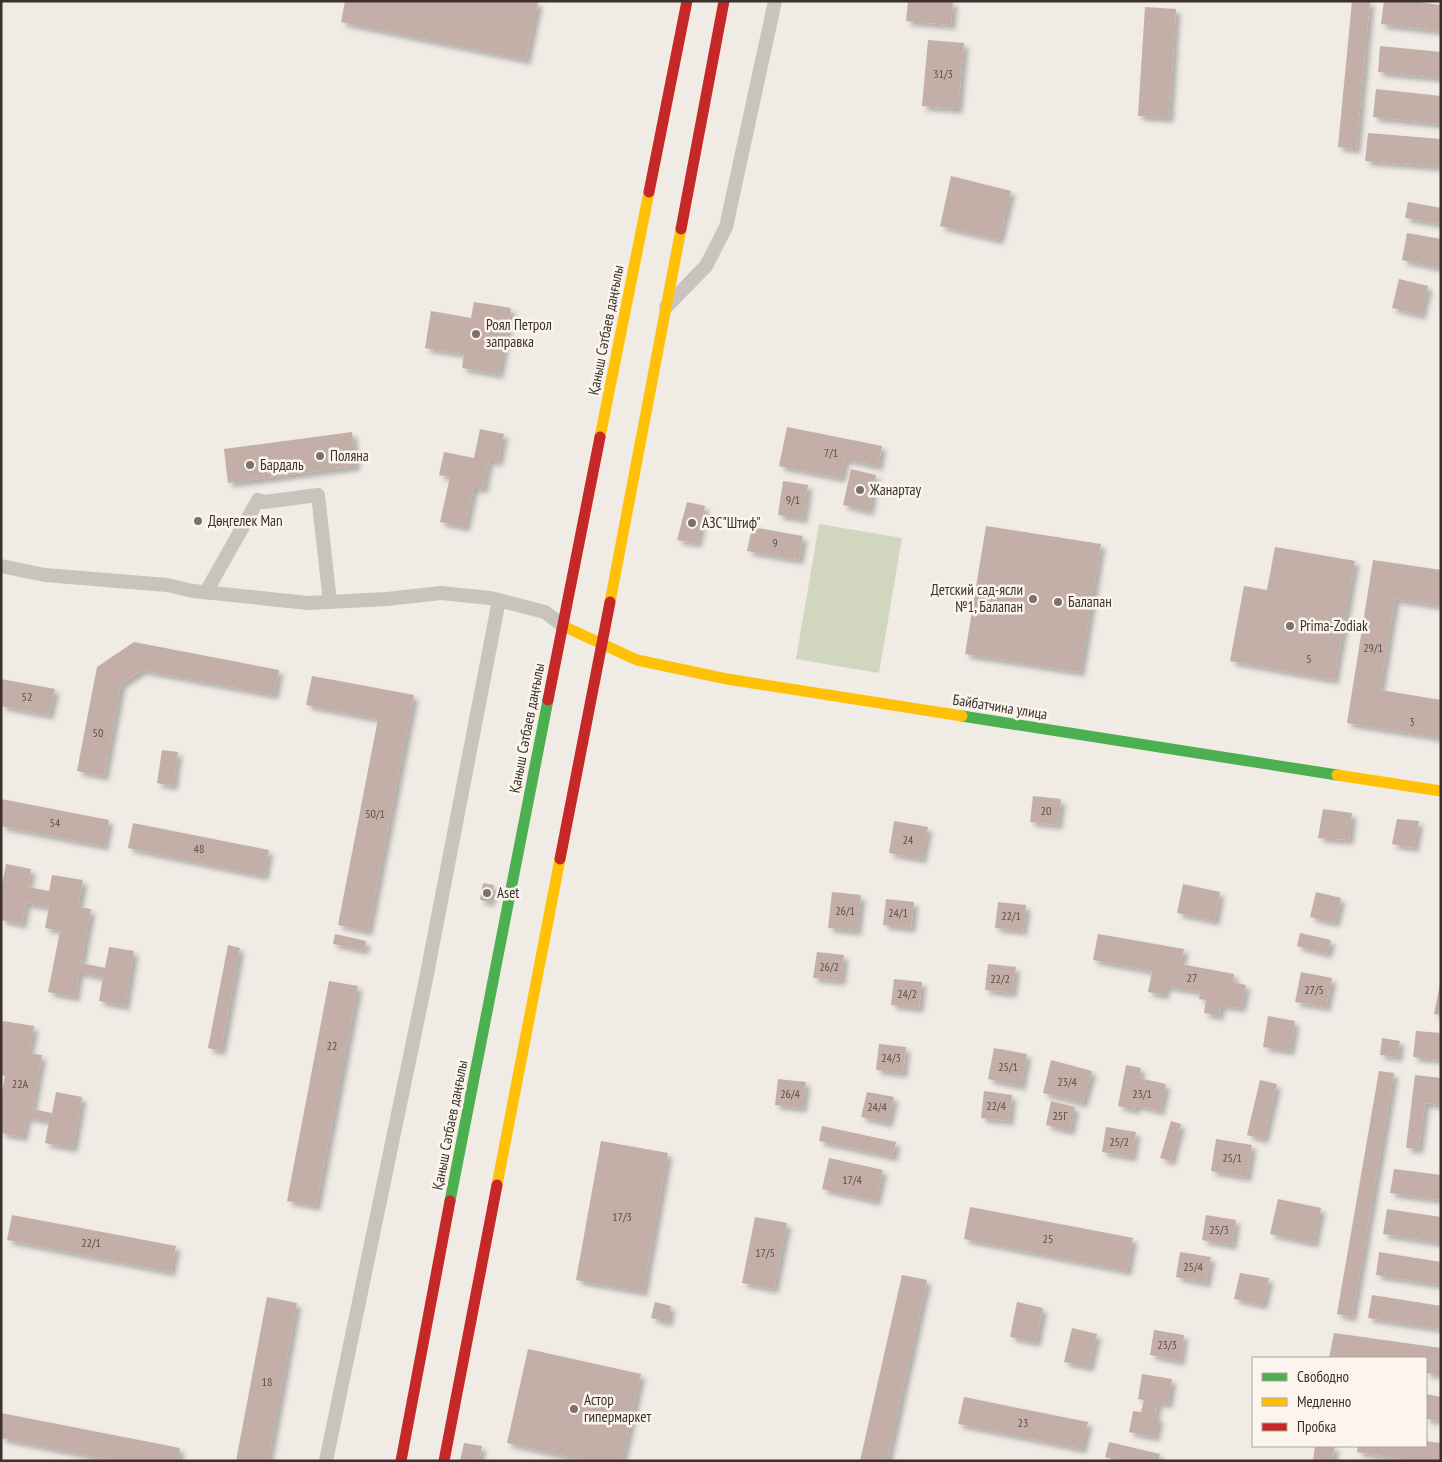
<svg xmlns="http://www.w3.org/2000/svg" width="1442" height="1462" font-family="'PT Sans Narrow',sans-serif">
<defs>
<filter id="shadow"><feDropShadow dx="4.5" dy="4.5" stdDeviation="2.5" flood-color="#0004"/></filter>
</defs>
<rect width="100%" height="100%" fill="#f0ebe5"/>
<path fill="#d1d6bf" d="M 819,524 L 902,538 L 879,673 L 796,659 Z"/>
<g fill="#c3afa7" filter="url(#shadow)">
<path d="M 345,1 L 536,1 L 538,2 L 526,60 L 341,22 Z"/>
<path d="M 908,1 L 953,1 L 951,25 L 906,21 Z"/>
<path d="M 1352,1 L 1370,1 L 1356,149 L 1338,147 Z"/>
<path d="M 1384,1 L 1409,1 L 1441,5 L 1441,31 L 1381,24 Z"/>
<path d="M 1145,7 L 1176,9 L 1169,118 L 1138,116 Z"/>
<path d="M 928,40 L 964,43 L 958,109 L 922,106 Z"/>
<path d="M 1380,46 L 1441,52 L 1441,78 L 1378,72 Z"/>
<path d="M 1376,89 L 1441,96 L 1441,124 L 1373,117 Z"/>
<path d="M 1368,133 L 1441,139 L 1441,167 L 1365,161 Z"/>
<path d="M 951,176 L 1011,191 L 999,240 L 940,226 Z"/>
<path d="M 1408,202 L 1441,208 L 1441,224 L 1405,218 Z"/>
<path d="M 1407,233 L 1441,239 L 1441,268 L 1402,260 Z"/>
<path d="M 1399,279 L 1428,286 L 1421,315 L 1392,308 Z"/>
<path d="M 474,302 L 511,308 L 499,374 L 462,368 L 464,354 L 425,348 L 431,311 L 471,318 Z"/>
<path d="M 787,427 L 882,446 L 878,466 L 845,459 L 841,478 L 779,466 Z"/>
<path d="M 480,429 L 504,434 L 498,462 L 489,460 L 483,489 L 474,487 L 465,527 L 440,522 L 450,477 L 439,475 L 444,452 L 474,458 Z"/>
<path d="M 352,432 L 356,466 L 228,483 L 224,449 Z"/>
<path d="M 851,469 L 876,475 L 869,511 L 843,505 Z"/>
<path d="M 783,481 L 808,485 L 803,519 L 778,515 Z"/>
<path d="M 687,502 L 705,506 L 697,543 L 677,540 Z"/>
<path d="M 986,526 L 1101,544 L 1080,672 L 965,654 Z"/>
<path d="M 752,527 L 803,536 L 799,560 L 747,551 Z"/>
<path d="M 1275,547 L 1355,561 L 1334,680 L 1230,661 L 1244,586 L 1267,590 Z"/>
<path d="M 1373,560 L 1441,570 L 1441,606 L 1395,599 L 1380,690 L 1441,700 L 1441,738 L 1347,723 Z"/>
<path d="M 134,642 L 279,670 L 274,695 L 142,670 L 121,684 L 104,776 L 77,771 L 97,667 Z"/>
<path d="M 312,676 L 414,695 L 368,931 L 338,925 L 378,719 L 306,705 Z"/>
<path d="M 1,679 L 55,689 L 49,715 L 1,706 Z"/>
<path d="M 162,750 L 178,752 L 173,786 L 157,783 Z"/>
<path d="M 1033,796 L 1061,799 L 1058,825 L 1030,822 Z"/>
<path d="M 1,799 L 109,820 L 104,846 L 1,826 Z"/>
<path d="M 1323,809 L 1352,813 L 1349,840 L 1318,838 Z"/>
<path d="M 1397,819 L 1419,821 L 1414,848 L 1392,844 Z"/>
<path d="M 894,821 L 928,827 L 922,859 L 889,853 Z"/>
<path d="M 133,823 L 269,850 L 264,876 L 128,848 Z"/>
<path d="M 6,864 L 31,869 L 28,887 L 49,891 L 52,875 L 83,880 L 78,907 L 91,909 L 81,963 L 105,968 L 109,947 L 134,951 L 125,1006 L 99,1001 L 103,977 L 79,972 L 75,997 L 48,992 L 60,931 L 45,928 L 49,907 L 26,903 L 22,924 L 1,920 L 1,890 Z"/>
<path d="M 483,883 L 494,885 L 490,902 L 480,900 Z"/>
<path d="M 1183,884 L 1220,892 L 1215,921 L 1177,913 Z"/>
<path d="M 832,892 L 861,895 L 857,931 L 828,928 Z"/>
<path d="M 1316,892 L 1341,898 L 1335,923 L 1310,917 Z"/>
<path d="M 886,899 L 914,902 L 911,928 L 883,925 Z"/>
<path d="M 998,902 L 1026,905 L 1023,931 L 995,928 Z"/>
<path d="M 1300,933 L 1331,940 L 1327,954 L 1297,946 Z"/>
<path d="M 335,934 L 366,941 L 364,950 L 333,944 Z"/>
<path d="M 1098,934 L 1184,949 L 1181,964 L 1234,974 L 1233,982 L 1246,985 L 1241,1008 L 1221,1005 L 1219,1016 L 1204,1013 L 1206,1000 L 1199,999 L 1200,992 L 1166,986 L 1164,995 L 1148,992 L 1152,971 L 1093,960 Z"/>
<path d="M 228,945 L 240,948 L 221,1051 L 208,1048 Z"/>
<path d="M 817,952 L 844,955 L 841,981 L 813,978 Z"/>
<path d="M 988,964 L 1016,967 L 1012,993 L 985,990 Z"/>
<path d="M 1301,972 L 1332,978 L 1326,1007 L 1295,1002 Z"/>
<path d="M 894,979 L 922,982 L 919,1008 L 891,1005 Z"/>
<path d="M 329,981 L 358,986 L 316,1206 L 287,1201 Z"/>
<path d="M 1440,984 L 1441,984 L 1441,1015 L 1434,1014 Z"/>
<path d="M 1268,1016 L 1295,1021 L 1290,1051 L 1263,1047 Z"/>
<path d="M 3,1021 L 34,1026 L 29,1053 L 42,1055 L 32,1109 L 52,1113 L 56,1092 L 82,1097 L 73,1148 L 45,1143 L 49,1121 L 27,1117 L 23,1137 L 1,1133 L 1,1096 L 5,1076 L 1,1075 L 1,1031 Z"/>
<path d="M 1416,1031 L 1441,1033 L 1441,1060 L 1413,1057 Z"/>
<path d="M 1382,1038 L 1400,1041 L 1398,1057 L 1380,1055 Z"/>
<path d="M 879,1044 L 906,1047 L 903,1073 L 876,1070 Z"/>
<path d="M 994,1048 L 1027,1054 L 1021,1086 L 988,1079 Z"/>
<path d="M 1051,1060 L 1092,1071 L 1083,1103 L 1043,1093 Z"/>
<path d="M 1126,1065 L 1141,1068 L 1139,1078 L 1166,1084 L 1160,1111 L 1136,1105 L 1135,1110 L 1118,1106 Z"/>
<path d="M 1379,1071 L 1394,1073 L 1352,1317 L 1337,1314 Z"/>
<path d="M 1415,1075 L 1441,1078 L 1441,1105 L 1425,1103 L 1419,1149 L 1406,1148 Z"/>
<path d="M 778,1079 L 806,1082 L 802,1108 L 775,1105 Z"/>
<path d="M 1260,1080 L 1277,1084 L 1264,1139 L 1247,1135 Z"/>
<path d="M 984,1091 L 1012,1095 L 1009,1121 L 981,1118 Z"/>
<path d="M 867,1092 L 894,1097 L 888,1123 L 861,1117 Z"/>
<path d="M 1051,1101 L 1075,1107 L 1070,1131 L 1046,1125 Z"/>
<path d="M 1171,1121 L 1181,1124 L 1171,1161 L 1160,1158 Z"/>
<path d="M 822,1126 L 896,1142 L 893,1157 L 819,1141 Z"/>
<path d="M 1106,1127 L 1136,1132 L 1132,1157 L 1102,1152 Z"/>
<path d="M 1216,1139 L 1252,1145 L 1247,1177 L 1211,1171 Z"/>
<path d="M 601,1141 L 668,1153 L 643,1292 L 576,1280 Z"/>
<path d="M 829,1158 L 883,1170 L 876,1201 L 822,1189 Z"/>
<path d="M 1394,1169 L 1441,1175 L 1441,1200 L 1390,1193 Z"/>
<path d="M 1278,1199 L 1321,1208 L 1314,1243 L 1270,1234 Z"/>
<path d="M 970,1207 L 1133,1238 L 1127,1271 L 964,1239 Z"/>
<path d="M 1387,1209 L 1441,1217 L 1441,1243 L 1383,1234 Z"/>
<path d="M 12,1215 L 176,1246 L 171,1272 L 7,1240 Z"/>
<path d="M 1206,1215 L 1236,1220 L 1232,1245 L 1202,1240 Z"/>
<path d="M 755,1217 L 787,1223 L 774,1289 L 742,1283 Z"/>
<path d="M 1180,1252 L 1211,1257 L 1206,1283 L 1176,1277 Z"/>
<path d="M 1379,1252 L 1441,1262 L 1441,1285 L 1376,1275 Z"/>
<path d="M 1240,1273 L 1269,1278 L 1263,1305 L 1234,1299 Z"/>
<path d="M 902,1275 L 927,1280 L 887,1461 L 860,1461 Z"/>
<path d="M 1372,1295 L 1441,1306 L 1441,1329 L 1368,1318 Z"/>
<path d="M 267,1297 L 297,1303 L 268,1461 L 236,1461 Z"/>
<path d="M 655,1302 L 671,1306 L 668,1322 L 651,1318 Z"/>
<path d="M 1017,1302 L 1043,1308 L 1036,1342 L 1010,1337 Z"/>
<path d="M 1072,1328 L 1097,1334 L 1089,1367 L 1064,1362 Z"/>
<path d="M 1154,1330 L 1184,1335 L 1180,1361 L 1150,1355 Z"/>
<path d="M 1334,1333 L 1441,1348 L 1441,1375 L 1426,1373 L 1426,1358 L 1329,1358 Z"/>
<path d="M 528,1349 L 641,1374 L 622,1461 L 587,1461 L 507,1443 Z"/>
<path d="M 1142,1374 L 1172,1379 L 1168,1404 L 1158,1402 L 1155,1417 L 1159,1418 L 1155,1437 L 1129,1432 L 1133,1411 L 1141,1412 L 1144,1400 L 1138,1399 Z"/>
<path d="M 1426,1394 L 1441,1397 L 1441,1421 L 1426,1419 Z"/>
<path d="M 964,1397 L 1088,1422 L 1082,1449 L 958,1424 Z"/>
<path d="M 1,1413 L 180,1448 L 178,1461 L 116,1461 L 1,1438 Z"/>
<path d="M 1426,1441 L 1441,1443 L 1441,1461 L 1413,1461 L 1357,1452 L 1358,1446 L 1426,1446 Z"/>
<path d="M 1109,1442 L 1160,1454 L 1158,1461 L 1121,1461 L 1105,1457 Z"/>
<path d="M 464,1443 L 482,1446 L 479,1461 L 460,1461 Z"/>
<path d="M 1315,1446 L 1335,1446 L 1332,1461 L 1313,1461 Z"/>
</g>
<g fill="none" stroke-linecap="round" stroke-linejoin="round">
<g stroke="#c9c3be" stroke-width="14">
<path d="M 666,307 L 706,266 L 726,227 L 775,1"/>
<path d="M 1,566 L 45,575 L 167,585 L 193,591 L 308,603 L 387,599 L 441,593 L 490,598 L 545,612 L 563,626"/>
<path d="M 206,592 L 258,500 L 264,502 L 318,495 L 330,602"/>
<path d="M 326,1461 L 426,979 L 499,600"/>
</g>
<g stroke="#4caf50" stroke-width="11">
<path d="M 962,716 L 1337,775"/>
<path d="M 450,1201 L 548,700"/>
</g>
<g stroke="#ffc107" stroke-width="11">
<path d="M 600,437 L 649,192"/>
<path d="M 610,602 L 681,229"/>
<path d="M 563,626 L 637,660 L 727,679 L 962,716"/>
<path d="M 1337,775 L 1441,791"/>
<path d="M 497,1185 L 560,859"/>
</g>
<g stroke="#c62828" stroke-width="11">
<path d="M 649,192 L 687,1"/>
<path d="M 681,229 L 724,1"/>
<path d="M 548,700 L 600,437"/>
<path d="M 560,859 L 610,602"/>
<path d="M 401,1461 L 450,1201"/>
<path d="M 444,1461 L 497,1185"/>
</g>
</g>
<g fill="#7a716c" stroke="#fbf5ee" stroke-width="2">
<circle cx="476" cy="334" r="5"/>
<circle cx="320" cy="456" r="5"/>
<circle cx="250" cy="465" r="5"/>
<circle cx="860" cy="490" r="5"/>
<circle cx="198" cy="521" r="5"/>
<circle cx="692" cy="523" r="5"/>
<circle cx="1033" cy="599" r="5"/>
<circle cx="1058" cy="602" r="5"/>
<circle cx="1290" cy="626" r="5"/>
<circle cx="487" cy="893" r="5"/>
<circle cx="574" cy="1409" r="5"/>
</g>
<g text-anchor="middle" stroke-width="5" stroke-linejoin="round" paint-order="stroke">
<g font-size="12" fill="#5d504a">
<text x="943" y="78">31/3</text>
<text x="831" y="457">7/1</text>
<text x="793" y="504">9/1</text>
<text x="775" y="547">9</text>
<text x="1373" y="652">29/1</text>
<text x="1309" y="663">5</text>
<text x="27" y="701">52</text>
<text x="1412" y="726">3</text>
<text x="98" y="737">50</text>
<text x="1046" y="815">20</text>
<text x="375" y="818">50/1</text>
<text x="55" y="827">54</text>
<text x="908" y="844">24</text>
<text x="199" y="853">48</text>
<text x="845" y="915">26/1</text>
<text x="898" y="917">24/1</text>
<text x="1011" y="920">22/1</text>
<text x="829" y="971">26/2</text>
<text x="1192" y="982">27</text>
<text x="1000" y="983">22/2</text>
<text x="1314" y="994">27/5</text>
<text x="907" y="998">24/2</text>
<text x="332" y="1050">22</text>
<text x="891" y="1062">24/3</text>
<text x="1008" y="1071">25/1</text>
<text x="1067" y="1086">23/4</text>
<text x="20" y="1088">22А</text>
<text x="790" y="1098">26/4</text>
<text x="1142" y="1098">23/1</text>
<text x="996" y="1110">22/4</text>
<text x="877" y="1111">24/4</text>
<text x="1060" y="1120">25Г</text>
<text x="1119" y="1146">25/2</text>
<text x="1232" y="1162">25/1</text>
<text x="852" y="1184">17/4</text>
<text x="622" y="1221">17/3</text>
<text x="1219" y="1234">25/3</text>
<text x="1048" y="1243">25</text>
<text x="91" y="1247">22/1</text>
<text x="765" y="1257">17/5</text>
<text x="1193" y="1271">25/4</text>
<text x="1167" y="1349">23/3</text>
<text x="267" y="1386">18</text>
<text x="1023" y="1427">23</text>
</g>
<g font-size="15" fill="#3b302b" stroke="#fbf5ee" text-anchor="start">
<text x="486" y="330">Роял Петрол<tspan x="486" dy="17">заправка</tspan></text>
<text x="330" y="461">Поляна</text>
<text x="260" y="470">Бардаль</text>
<text x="870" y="495">Жанартау</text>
<text x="208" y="526">Дөңгелек Man</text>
<text x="702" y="528">АЗС"Штиф"</text>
<text x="1023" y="595" text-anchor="end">Детский сад-ясли<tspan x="1023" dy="17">№1, Балапан</tspan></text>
<text x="1068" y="607">Балапан</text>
<text x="1300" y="631">Prima-Zodiak</text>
<text x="497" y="898">Aset</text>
<text x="584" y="1405">Астор<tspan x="584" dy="17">гипермаркет</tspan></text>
</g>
<g font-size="15" fill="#3b302b" stroke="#fbf5ee">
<text transform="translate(606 330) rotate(-79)" y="5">Қаныш Сәтбаев даңғылы</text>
<text transform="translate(1000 707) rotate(9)" y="5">Байбатчина улица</text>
<text transform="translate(527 728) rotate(-79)" y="5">Қаныш Сәтбаев даңғылы</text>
<text transform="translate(450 1125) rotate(-79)" y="5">Қаныш Сәтбаев даңғылы</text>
</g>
</g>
<rect width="1442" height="1462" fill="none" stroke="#3b302b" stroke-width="5"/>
<rect x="1252" y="1357" width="175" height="90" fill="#fbf5ee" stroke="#aea6a0"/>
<rect x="1262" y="1373" width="25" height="8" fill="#4caf50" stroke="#aea6a0"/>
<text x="1297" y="1382" font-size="15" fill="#3b302b">Свободно</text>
<rect x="1262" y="1398" width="25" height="8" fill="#ffc107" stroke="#aea6a0"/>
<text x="1297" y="1407" font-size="15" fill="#3b302b">Медленно</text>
<rect x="1262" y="1423" width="25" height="8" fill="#c62828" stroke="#aea6a0"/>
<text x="1297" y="1432" font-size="15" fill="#3b302b">Пробка</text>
</svg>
